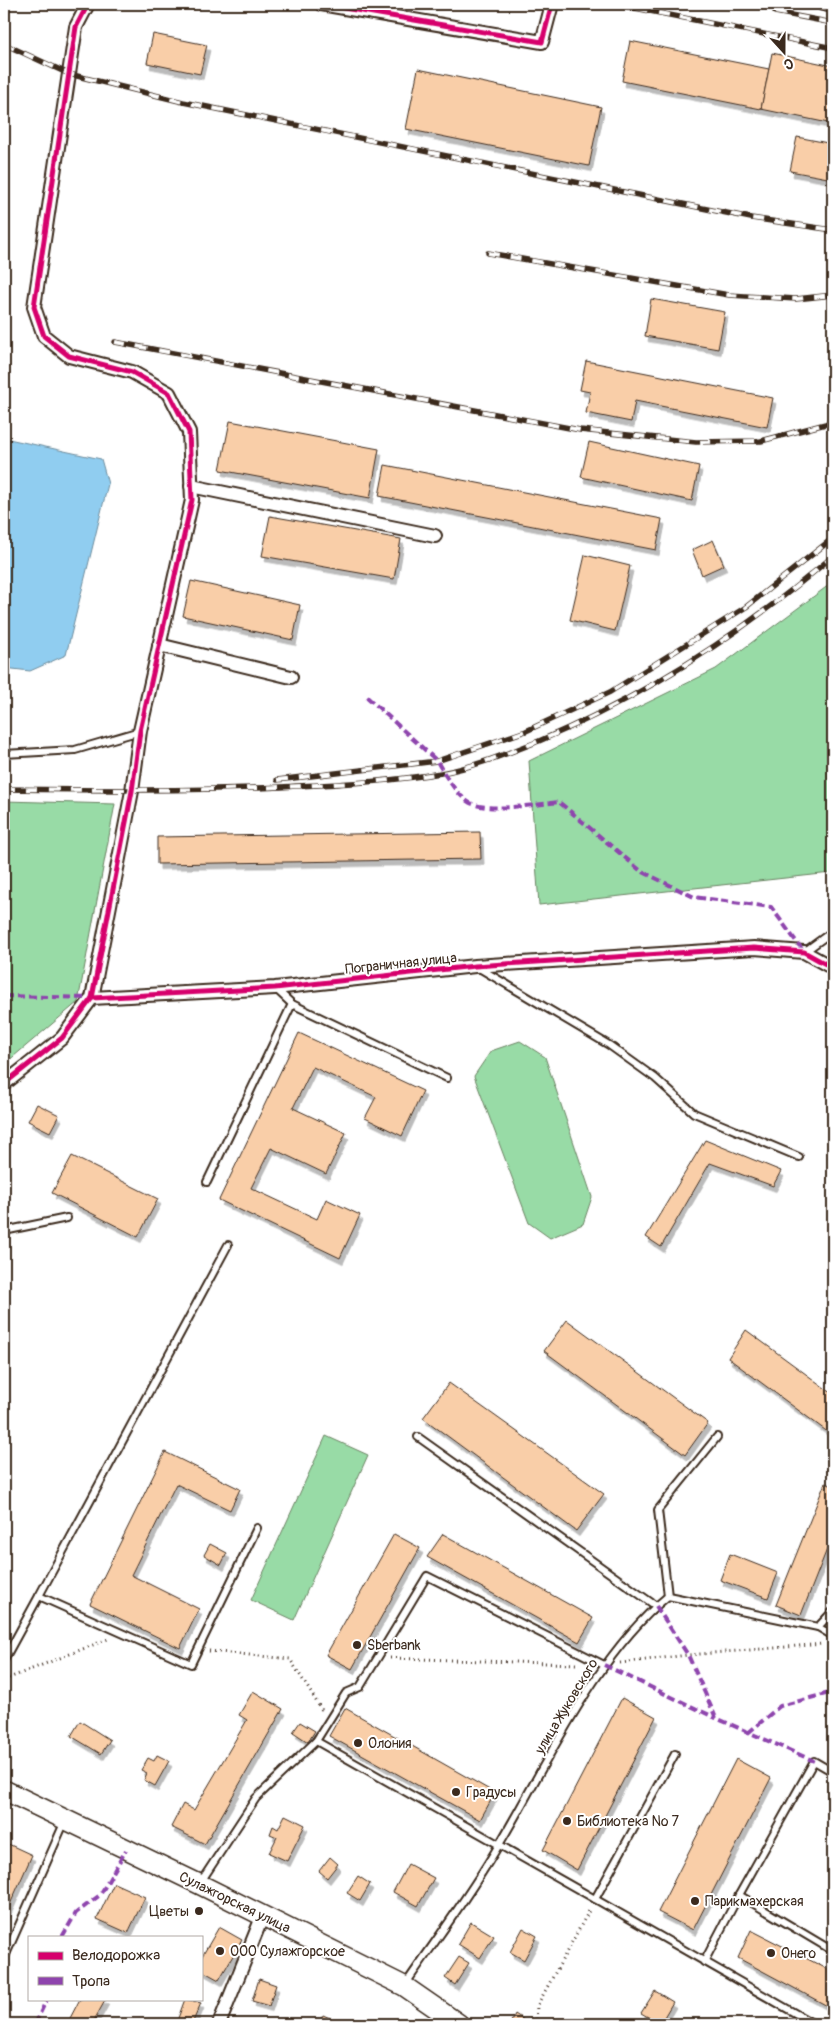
<svg xmlns="http://www.w3.org/2000/svg" width="837" height="2028" font-family="Pangolin,sans-serif">
<defs>
<filter id="shadow"><feDropShadow dx="3" dy="5.5" stdDeviation="0" flood-color="#0004"/></filter>
</defs>
<rect width="100%" height="100%" fill="#fff"/>
<filter id="ink" filterUnits="userSpaceOnUse"><feTurbulence type="fractalNoise" baseFrequency=".02" numOctaves="2"/><feDisplacementMap in="SourceGraphic" scale="10" xChannelSelector="R" yChannelSelector="G"/><feConvolveMatrix kernelMatrix="1 2 1 2 8 2 1 2 1" color-interpolation-filters="sRGB"/></filter>
<g filter="url(#ink)">
<g fill="#98dba6" stroke="#6a8262">
<path d="M 833,582 L 833,869 L 831,873 L 539,905 L 529,761 L 716,669 Z"/>
<path d="M 4,801 L 115,804 L 78,1002 L 7,1062 L 4,1062 Z"/>
<path d="M 520,1041 L 545,1057 L 592,1197 L 583,1224 L 550,1238 L 529,1223 L 474,1076 L 491,1051 Z"/>
<path d="M 326,1436 L 368,1455 L 294,1620 L 251,1600 Z"/>
</g>
<path fill="#90cdf0" stroke="#6e8c9c" d="M 4,438 L 101,459 L 108,484 L 66,655 L 30,671 L 4,668 Z"/>
<g fill="#f9cea8" stroke="#3b2a1e" filter="url(#shadow)">
<path d="M 153,34 L 207,45 L 200,74 L 147,63 Z"/>
<path d="M 630,41 L 769,69 L 761,109 L 622,81 Z"/>
<path d="M 772,53 L 833,66 L 833,124 L 761,109 Z"/>
<path d="M 418,69 L 601,107 L 589,166 L 406,129 Z"/>
<path d="M 797,137 L 833,144 L 833,179 L 790,171 Z"/>
<path d="M 651,299 L 725,312 L 718,349 L 645,336 Z"/>
<path d="M 586,361 L 773,398 L 767,427 L 635,401 L 631,422 L 586,413 L 590,392 L 580,390 Z"/>
<path d="M 230,421 L 379,449 L 370,498 L 220,470 Z"/>
<path d="M 589,442 L 699,466 L 692,501 L 581,477 Z"/>
<path d="M 385,465 L 662,519 L 656,550 L 379,496 Z"/>
<path d="M 270,516 L 401,539 L 394,579 L 262,556 Z"/>
<path d="M 713,540 L 724,565 L 702,575 L 692,550 Z"/>
<path d="M 585,555 L 630,566 L 615,631 L 570,620 Z"/>
<path d="M 191,581 L 300,605 L 293,640 L 183,616 Z"/>
<path d="M 480,832 L 481,859 L 157,864 L 157,837 Z"/>
<path d="M 299,1033 L 423,1091 L 402,1136 L 365,1118 L 376,1097 L 313,1067 L 293,1108 L 346,1133 L 326,1174 L 271,1148 L 251,1188 L 317,1219 L 326,1199 L 360,1215 L 340,1258 L 219,1200 Z"/>
<path d="M 37,1104 L 59,1115 L 50,1132 L 28,1121 Z"/>
<path d="M 705,1140 L 781,1171 L 773,1186 L 710,1163 L 661,1247 L 646,1237 Z"/>
<path d="M 72,1156 L 158,1199 L 138,1237 L 52,1193 Z"/>
<path d="M 567,1320 L 708,1423 L 685,1455 L 544,1351 Z"/>
<path d="M 746,1330 L 833,1394 L 833,1436 L 728,1358 Z"/>
<path d="M 449,1383 L 604,1494 L 576,1531 L 423,1418 Z"/>
<path d="M 165,1452 L 240,1489 L 230,1510 L 176,1484 L 131,1575 L 199,1609 L 180,1648 L 90,1604 Z"/>
<path d="M 825,1483 L 833,1486 L 833,1534 L 801,1615 L 776,1605 Z"/>
<path d="M 394,1534 L 420,1548 L 352,1669 L 326,1655 Z"/>
<path d="M 443,1534 L 593,1618 L 579,1642 L 427,1557 Z"/>
<path d="M 210,1544 L 227,1553 L 221,1565 L 204,1555 Z"/>
<path d="M 730,1554 L 778,1573 L 768,1598 L 720,1580 Z"/>
<path d="M 253,1691 L 283,1709 L 205,1844 L 171,1827 L 183,1804 L 194,1810 L 247,1720 L 239,1715 Z"/>
<path d="M 622,1698 L 656,1717 L 577,1870 L 543,1850 Z"/>
<path d="M 345,1708 L 495,1793 L 480,1820 L 329,1736 Z"/>
<path d="M 80,1721 L 110,1740 L 101,1754 L 71,1736 Z"/>
<path d="M 300,1722 L 315,1731 L 308,1742 L 293,1732 Z"/>
<path d="M 157,1755 L 169,1761 L 155,1786 L 144,1780 L 147,1773 L 141,1770 L 148,1758 L 154,1761 Z"/>
<path d="M 736,1759 L 771,1778 L 693,1930 L 658,1912 Z"/>
<path d="M 285,1815 L 305,1825 L 287,1861 L 269,1853 L 277,1837 L 270,1834 L 273,1826 L 278,1829 Z"/>
<path d="M 4,1842 L 32,1855 L 4,1918 Z"/>
<path d="M 330,1857 L 338,1864 L 327,1878 L 319,1871 Z"/>
<path d="M 408,1864 L 434,1878 L 418,1906 L 393,1892 Z"/>
<path d="M 358,1876 L 370,1884 L 360,1901 L 347,1893 Z"/>
<path d="M 114,1883 L 145,1897 L 128,1933 L 97,1919 Z"/>
<path d="M 471,1922 L 494,1936 L 480,1958 L 458,1944 Z"/>
<path d="M 219,1927 L 242,1940 L 219,1980 L 201,1970 L 201,1958 Z"/>
<path d="M 523,1928 L 537,1936 L 524,1960 L 510,1952 Z"/>
<path d="M 751,1930 L 833,1972 L 833,2009 L 738,1958 Z"/>
<path d="M 459,1957 L 469,1963 L 455,1985 L 445,1978 Z"/>
<path d="M 259,1979 L 276,1985 L 269,2006 L 252,2001 Z"/>
<path d="M 655,1991 L 673,2002 L 660,2024 L 641,2013 Z"/>
<path d="M 80,1999 L 106,1999 L 92,2024 L 67,2024 Z"/>
<path d="M 185,1999 L 201,2003 L 192,2024 L 177,2021 Z"/>
<path d="M 515,2014 L 530,2024 L 510,2024 Z"/>
<path d="M 323,2015 L 339,2022 L 338,2024 L 319,2024 Z"/>
</g>
<g fill="none" stroke-linecap="round" stroke-linejoin="round">
<g stroke="#3b2a1e" stroke-width="10">
<g id="service">
<path d="M 4,754 L 75,750 L 140,731"/>
<path d="M 804,952 L 833,931"/>
<path d="M 479,968 L 609,1045 L 655,1078 L 694,1113 L 799,1157"/>
<path d="M 276,989 L 292,1004 L 447,1078"/>
<path d="M 207,1182 L 292,1004"/>
<path d="M 4,1231 L 67,1218"/>
<path d="M 418,1437 L 656,1606"/>
<path d="M 39,1596 L 228,1245"/>
<path d="M 668,1596 L 658,1510 L 717,1437"/>
<path d="M 818,1627 L 833,1636"/>
<path d="M 4,1660 L 39,1596 L 191,1664 L 257,1528"/>
<path d="M 316,1741 L 595,1899 L 675,1754"/>
<path d="M 200,1883 L 256,1798 L 316,1741 L 346,1693 L 360,1687 L 427,1576 L 604,1665"/>
<path d="M 739,1895 L 814,1761 L 833,1772"/>
<path d="M 595,1899 L 814,2024"/>
<path d="M 4,1959 L 65,1821"/>
<path d="M 704,1962 L 739,1895 L 833,1951"/>
<path d="M 405,1985 C 437,1938 472,1892 500,1843 C 548,1762 595,1656 668,1596 L 818,1627 L 833,1611"/>
</g>
</g>
<g stroke="#3b2a1e" stroke-width="16">
<g id="minor">
<path d="M 88,4 L 76,27 L 34,307 L 44,336 L 69,356 L 132,372 L 169,393 L 189,432 L 192,500 L 140,731 L 132,791 L 92,998"/>
<path d="M 321,4 L 542,42 L 552,4"/>
<path d="M 823,4 L 833,6"/>
<path d="M 191,486 L 435,536"/>
<path d="M 159,645 L 291,677"/>
<path d="M 4,1084 L 62,1038 L 92,998 L 275,988 L 475,966 L 754,948 L 804,952 L 833,968"/>
<path d="M 219,2024 L 263,1915"/>
</g>
</g>
<g stroke="#3b2a1e" stroke-width="22">
<path id="secondary" d="M 4,1790 L 199,1884 L 404,1986 L 459,2024"/>
</g>
<g stroke="#3b2a1e" stroke-width="3" stroke-dasharray="1 4" stroke-linecap="butt">
<path d="M 209,1651 L 290,1659 L 323,1712"/>
<path d="M 390,1658 L 576,1664"/>
<path d="M 620,1663 L 688,1655 L 823,1644"/>
<path d="M 4,1680 L 108,1639"/>
<path d="M 536,2024 L 537,2006 L 590,1909"/>
</g>
<use href="#service" stroke="#fff" stroke-width="6"/>
<use href="#minor" stroke="#fff" stroke-width="12"/>
<use href="#secondary" stroke="#fff" stroke-width="19"/>
<g stroke="#3b2a1e" stroke-width="5.5">
<g id="rail">
<path d="M 615,4 L 833,48"/>
<path d="M 775,12 L 833,23"/>
<path d="M 4,44 L 69,74 L 183,102 L 751,218 L 833,230"/>
<path d="M 488,253 L 729,295 L 796,299 L 833,295"/>
<path d="M 115,342 L 580,430 L 696,442 L 761,441 L 833,422"/>
<path d="M 277,780 L 437,761 L 526,731 L 610,692 L 746,607 L 833,538"/>
<path d="M 4,789 C 96,790 189,791 281,787 C 334,784 389,782 441,773 C 475,767 508,753 539,741 C 646,696 745,631 833,556"/>
</g>
</g>
<use href="#rail" stroke="#fff" stroke-width="4" stroke-dasharray="11" stroke-linecap="butt"/>
<g stroke="#8e44ad" stroke-width="4" stroke-dasharray="8 4" stroke-linecap="butt">
<path d="M 367,697 L 437,761 C 444,774 455,792 467,801 C 484,814 537,804 559,802 L 641,871 L 694,897 L 771,907 L 804,952"/>
<path d="M 4,996 L 92,998"/>
<path d="M 656,1606 L 688,1655 L 716,1718 L 814,1761"/>
<path d="M 604,1665 L 716,1718"/>
<path d="M 748,1733 L 780,1706 L 833,1692"/>
<path d="M 62,1937 L 76,1913 L 100,1895 L 126,1850"/>
<path d="M 35,2024 L 47,1999"/>
</g>
<g stroke="#fff" stroke-width="8">
<g id="cycleway">
<path d="M 88,4 L 76,27 L 34,307 L 44,336 L 69,356 L 132,372 L 169,393 L 189,432 L 192,500 L 140,731 L 132,791 L 92,998"/>
<path d="M 321,4 L 542,42 L 552,4"/>
<path d="M 4,1084 L 62,1038 L 92,998 L 275,988 L 475,966 L 754,948 L 804,952 L 833,968"/>
</g>
</g>
<use href="#cycleway" stroke="#d6006c" stroke-width="5"/>
</g>
</g>
<g fill="#3b2a1e" stroke="#fff" stroke-width="2">
<circle cx="357" cy="1645" r="5"/>
<circle cx="358" cy="1743" r="5"/>
<circle cx="456" cy="1792" r="5"/>
<circle cx="567" cy="1821" r="5"/>
<circle cx="695" cy="1901" r="5"/>
<circle cx="199" cy="1911" r="5"/>
<circle cx="220" cy="1951" r="5"/>
<circle cx="771" cy="1953" r="5"/>
</g>
<g text-anchor="middle" stroke-width="4" stroke-linejoin="round" paint-order="stroke">
<g font-size="14" fill="#3b2a1e" stroke="#fff">
<text transform="translate(401 963) rotate(-6)" y="5">Пограничная улица</text>
<text transform="translate(566 1706) rotate(-59)" y="5">улица Жуковского</text>
<text transform="translate(235 1902) rotate(26)" y="5">Сулажгорская улица</text>
</g>
<g font-size="14" fill="#3b2a1e" stroke="#fff" text-anchor="start">
<text x="367" y="1650">Sberbank</text>
<text x="368" y="1748">Олония</text>
<text x="466" y="1797">Градусы</text>
<text x="577" y="1826">Библиотека № 7</text>
<text x="705" y="1906">Парикмахерская</text>
<text x="189" y="1916" text-anchor="end">Цветы</text>
<text x="230" y="1956">ООО Сулажгорское</text>
<text x="781" y="1958">Онего</text>
</g>
</g>
<rect width="837" height="2028" fill="none" stroke="#fff" stroke-width="20"/>
<rect x="10" y="10" width="817" height="2008" fill="none" stroke="#3b2a1e" stroke-width="2" filter="url(#ink)"/>
<rect x="28" y="1936" width="175" height="65" fill="#ffffff" stroke="#b1aaa5"/>
<rect x="38" y="1952" width="25" height="8" fill="#d6006c" stroke="#b1aaa5"/>
<text x="72" y="1960" font-size="15" fill="#3b2a1e">Велодорожка</text>
<rect x="38" y="1977" width="25" height="8" fill="#8e44ad" stroke="#b1aaa5"/>
<text x="72" y="1986" font-size="15" fill="#3b2a1e">Тропа</text>
<g transform="translate(784 52) rotate(159)" stroke="#ffffff" stroke-width="4" paint-order="stroke">
<path d="M0-4L9 19L0 12L-9 19Z" fill="#3b2a1e"/>
<text y="-8" font-size="14" font-weight="bold" text-anchor="middle" fill="#3b2a1e">С</text>
</g>
</svg>
